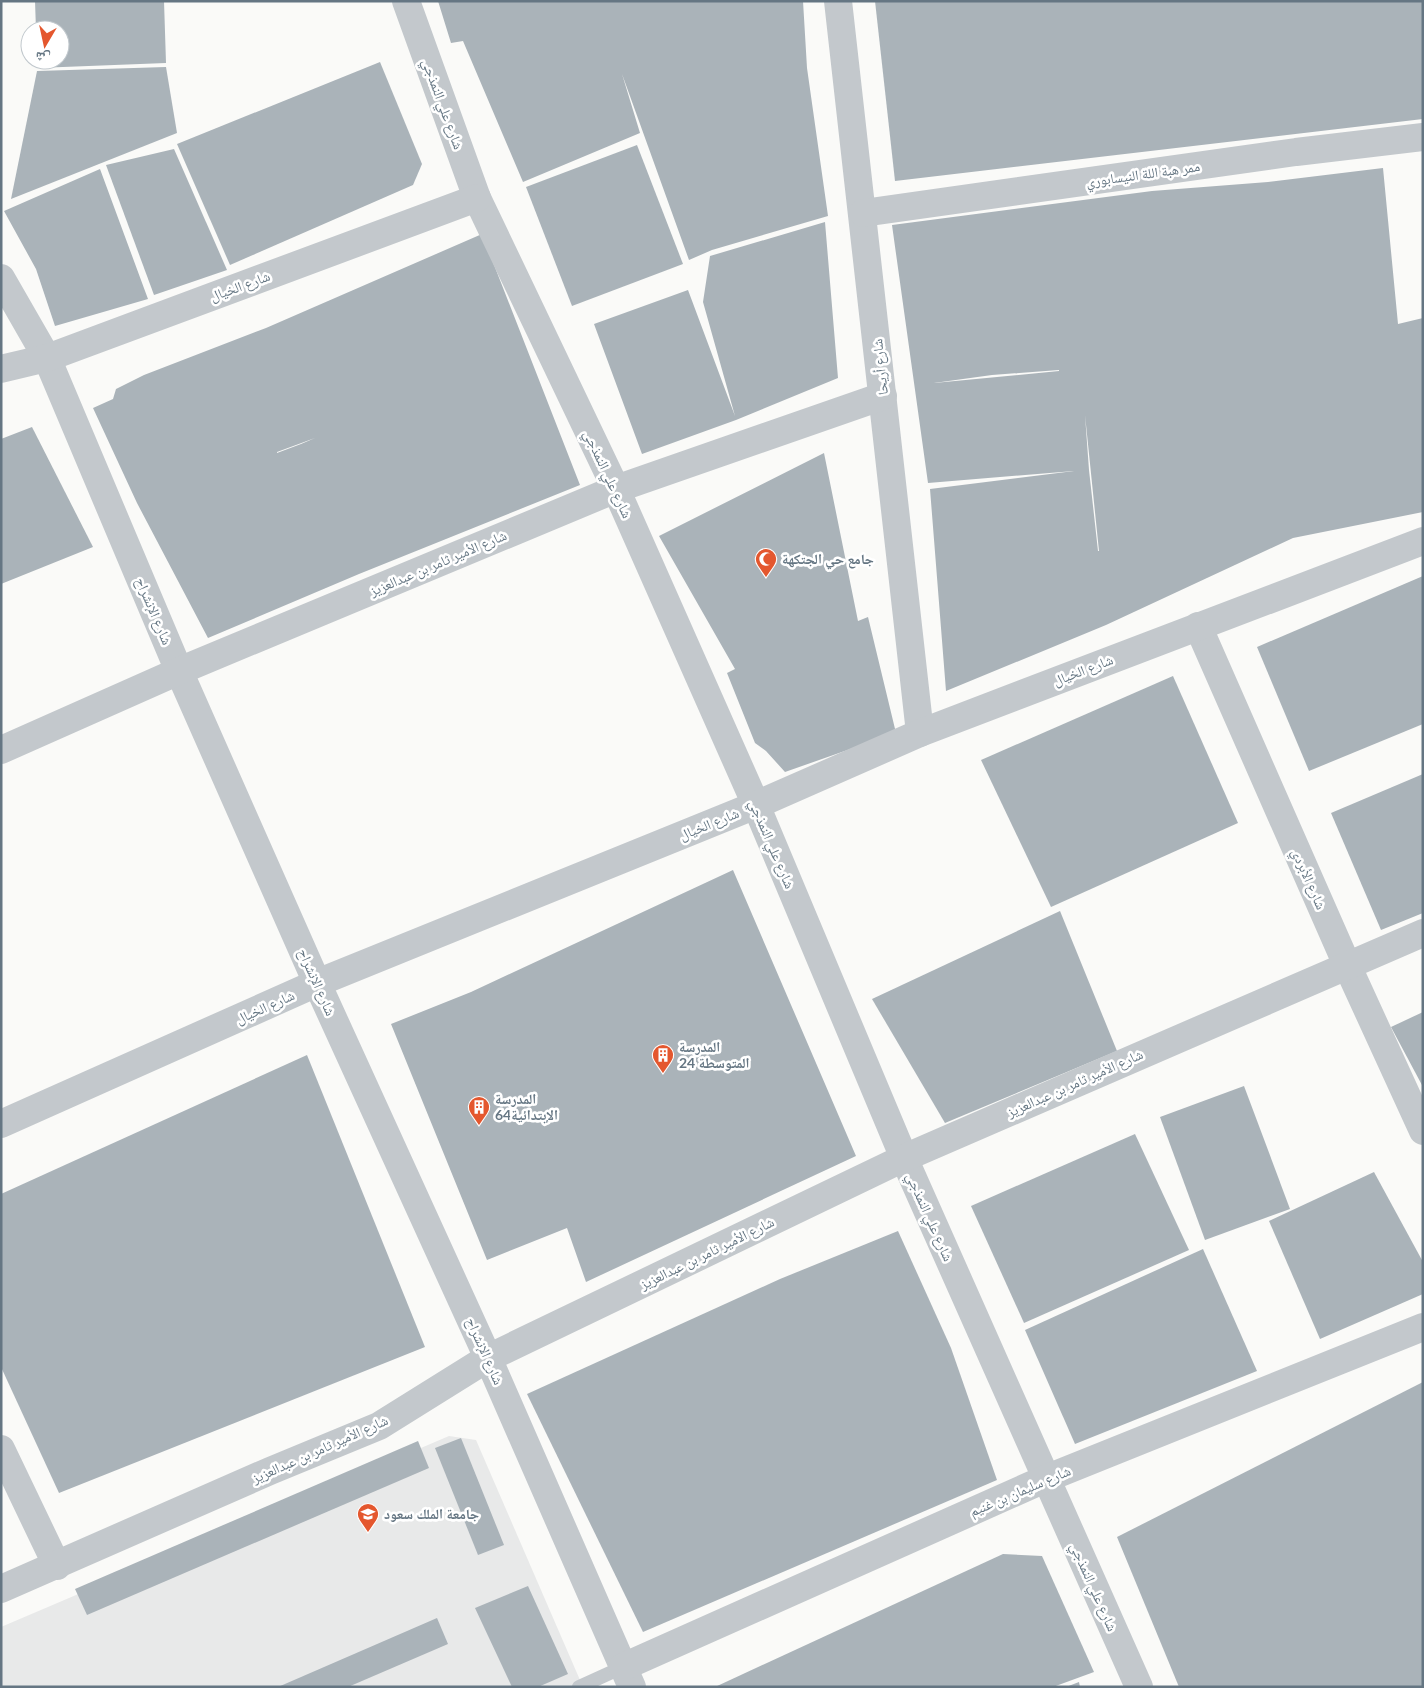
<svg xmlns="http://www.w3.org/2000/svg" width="1424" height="1688" font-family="Lato,'Noto Naskh Arabic',sans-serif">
<rect width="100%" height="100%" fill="#fafaf8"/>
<path fill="#e8e9e9" d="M 449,1436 L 476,1440 L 583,1687 L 1,1687 L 1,1627 Z"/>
<g fill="#aab3b9" fill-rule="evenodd">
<path d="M 35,1 L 164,1 L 166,63 L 37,68 L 37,60 L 60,60 L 60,30 L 36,30 Z"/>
<path d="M 438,1 L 803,1 L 807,68 L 828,216 L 712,250 L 689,260 L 622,74 L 640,133 L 523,182 L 463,41 L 451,43 Z"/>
<path d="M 875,1 L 1423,1 L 1423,119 L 895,181 Z"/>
<path d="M 380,62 L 422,164 L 413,185 L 230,265 L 177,144 Z"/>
<path d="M 166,67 L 177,133 L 11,199 L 37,71 Z"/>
<path d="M 637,145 L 683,264 L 572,306 L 526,187 Z"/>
<path d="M 174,149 L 227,270 L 154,295 L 106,165 Z"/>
<path d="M 1383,168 L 1398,324 L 1423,318 L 1423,512 L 1293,538 L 1106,625 L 946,691 L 930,489 L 1074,471 L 928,483 L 892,225 L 1152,191 L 1268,182 ZM 1059,370 L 1059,371 L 934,383 L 992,375 ZM 1085,415 L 1099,551 L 1098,551 L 1089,470 Z"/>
<path d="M 100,169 L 148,299 L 55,326 L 36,269 L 4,211 Z"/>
<path d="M 825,222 L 838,378 L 736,420 L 642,454 L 594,324 L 688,290 L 735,416 L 703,302 L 710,256 Z"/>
<path d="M 482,234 L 580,485 L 359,574 L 208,638 L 137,503 L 93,408 L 113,399 L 116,389 L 144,375 L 266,328 ZM 315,438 L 301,444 L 277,453 L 277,452 Z"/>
<path d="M 32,427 L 93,547 L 1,584 L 1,439 Z"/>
<path d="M 824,453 L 858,621 L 868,617 L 896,733 L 785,772 L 766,751 L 755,743 L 727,673 L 735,669 L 659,536 Z"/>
<path d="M 1423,576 L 1423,724 L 1309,771 L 1257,647 Z"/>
<path d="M 1173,676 L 1238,823 L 1051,907 L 981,760 Z"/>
<path d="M 1423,774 L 1423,913 L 1381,930 L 1331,813 Z"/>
<path d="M 733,870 L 856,1156 L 586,1282 L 567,1228 L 487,1260 L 391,1024 L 471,992 Z"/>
<path d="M 1060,911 L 1117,1051 L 945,1123 L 872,999 Z"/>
<path d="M 1423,1012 L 1423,1087 L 1391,1027 Z"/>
<path d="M 307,1055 L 425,1347 L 59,1493 L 1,1367 L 1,1194 Z"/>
<path d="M 1244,1086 L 1290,1209 L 1205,1240 L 1160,1117 Z"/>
<path d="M 1135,1134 L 1189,1250 L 1024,1323 L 971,1206 Z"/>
<path d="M 1374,1172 L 1423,1262 L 1423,1294 L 1320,1339 L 1269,1221 Z"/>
<path d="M 898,1231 L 951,1348 L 997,1480 L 643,1632 L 527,1394 L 780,1279 Z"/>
<path d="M 1203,1249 L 1257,1371 L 1075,1444 L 1025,1330 Z"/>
<path d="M 1423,1382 L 1423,1687 L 1179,1687 L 1117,1537 Z"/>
<path d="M 461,1438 L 504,1545 L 478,1555 L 435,1448 Z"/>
<path d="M 418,1441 L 429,1468 L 87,1615 L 75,1589 Z"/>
<path d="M 1003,1554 L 1042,1556 L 1094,1672 L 1053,1687 L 715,1687 Z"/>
<path d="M 528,1586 L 568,1674 L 538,1687 L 512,1687 L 475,1608 Z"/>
<path d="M 437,1618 L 448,1644 L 348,1687 L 278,1687 Z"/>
<path d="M 1079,1682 L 1080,1687 L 1066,1687 Z"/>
</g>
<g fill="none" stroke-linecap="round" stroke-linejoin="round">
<path stroke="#c3c8cc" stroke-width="14" d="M 579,1687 L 623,1667"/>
<g stroke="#c3c8cc" stroke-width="28">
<path d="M 406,1 L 477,198 L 616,489 L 756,805 L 904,1158 L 1139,1687"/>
<path d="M 838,1 L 920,733"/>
<path d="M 863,213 L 1296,152 L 1423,137"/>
<path d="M 1,278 L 47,358 L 179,671 L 317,983 L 488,1358 L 632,1687"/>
<path d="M 1,369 L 47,358 L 477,198"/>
<path d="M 1198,626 L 1347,965 L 1423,1131"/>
<path d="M 1,750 L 179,671 L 616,489 L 883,396"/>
<path d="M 1,1124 L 317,983 L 756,805 L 920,733 L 1423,541"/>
<path d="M 1,1449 L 57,1566"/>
<path d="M 1,1589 L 270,1471 L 379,1426 L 488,1358 L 904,1158 L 1423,933"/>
<path d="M 623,1667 L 1045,1479 L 1423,1327"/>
</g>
</g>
<defs>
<g id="mosque-pin" transform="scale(1.125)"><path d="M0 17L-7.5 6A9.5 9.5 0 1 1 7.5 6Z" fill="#e4572e" stroke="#fff"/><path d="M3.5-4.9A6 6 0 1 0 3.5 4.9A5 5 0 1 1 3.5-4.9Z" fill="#fff"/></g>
<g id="building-pin" transform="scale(1.125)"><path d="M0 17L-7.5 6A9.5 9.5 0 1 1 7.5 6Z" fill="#e4572e" stroke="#fff"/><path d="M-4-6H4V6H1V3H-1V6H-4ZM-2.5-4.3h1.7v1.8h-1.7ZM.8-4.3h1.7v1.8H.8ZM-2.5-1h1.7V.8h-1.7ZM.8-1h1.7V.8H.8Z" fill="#fff"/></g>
<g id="university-pin" transform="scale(1.125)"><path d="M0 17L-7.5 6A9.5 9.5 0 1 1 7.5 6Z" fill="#e4572e" stroke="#fff"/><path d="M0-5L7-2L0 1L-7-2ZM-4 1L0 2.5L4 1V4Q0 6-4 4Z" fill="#fff"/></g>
</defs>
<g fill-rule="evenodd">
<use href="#mosque-pin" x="766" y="559"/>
<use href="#building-pin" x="663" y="1055"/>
<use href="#building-pin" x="479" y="1107"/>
<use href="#university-pin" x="368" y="1514"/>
</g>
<g text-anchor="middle" stroke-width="5" stroke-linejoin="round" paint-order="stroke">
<g font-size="14" fill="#657683" stroke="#fff">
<text transform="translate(443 104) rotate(70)" y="5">شارع علي النمذجي</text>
<text transform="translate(1143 174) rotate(-8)" y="5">ممر هبة اللة النيسابوري</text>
<text transform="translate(240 286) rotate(-20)" y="5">شارع الخيال</text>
<text transform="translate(880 367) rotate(-96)" y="5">شارع أريحا</text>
<text transform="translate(608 474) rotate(65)" y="5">شارع علي النمذجي</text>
<text transform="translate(438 563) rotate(-23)" y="5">شارع الأمير ثامر بن عبدالعزيز</text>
<text transform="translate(154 611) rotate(67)" y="5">شارع الإنشراح</text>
<text transform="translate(1083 670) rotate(-21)" y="5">شارع الخيال</text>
<text transform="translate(709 824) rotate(-22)" y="5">شارع الخيال</text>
<text transform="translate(772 844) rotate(67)" y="5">شارع علي النمذجي</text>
<text transform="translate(1309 879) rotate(66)" y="5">شارع الأبردي</text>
<text transform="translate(317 982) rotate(66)" y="5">شارع الإنشراح</text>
<text transform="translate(265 1007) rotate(-24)" y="5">شارع الخيال</text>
<text transform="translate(1075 1083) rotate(-24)" y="5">شارع الأمير ثامر بن عبدالعزيز</text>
<text transform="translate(930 1217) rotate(66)" y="5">شارع علي النمذجي</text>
<text transform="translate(707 1253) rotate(-26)" y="5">شارع الأمير ثامر بن عبدالعزيز</text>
<text transform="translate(485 1351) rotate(66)" y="5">شارع الإنشراح</text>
<text transform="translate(320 1449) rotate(-24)" y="5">شارع الأمير ثامر بن عبدالعزيز</text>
<text transform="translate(1020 1491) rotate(-23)" y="5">شارع سليمان بن غنيم</text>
<text transform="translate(1094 1587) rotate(66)" y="5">شارع علي النمذجي</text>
</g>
<g font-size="14" font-weight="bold" fill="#657683" stroke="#fff" text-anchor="start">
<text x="782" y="564">جامع حي الجتكهة</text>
<text x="679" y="1052">المدرسة<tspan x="679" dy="16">المتوسطة 24</tspan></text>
<text x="495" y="1104">المدرسة<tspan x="495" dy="16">الإبتدائية64</tspan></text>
<text x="384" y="1519">جامعة الملك سعود</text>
</g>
</g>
<rect width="1424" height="1688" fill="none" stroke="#657683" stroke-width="5"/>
<g transform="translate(45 45) rotate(189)"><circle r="24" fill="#ffffff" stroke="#c1c8cd"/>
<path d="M0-4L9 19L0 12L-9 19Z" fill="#e4572e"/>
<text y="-8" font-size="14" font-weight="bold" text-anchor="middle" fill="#657683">ش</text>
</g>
</svg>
